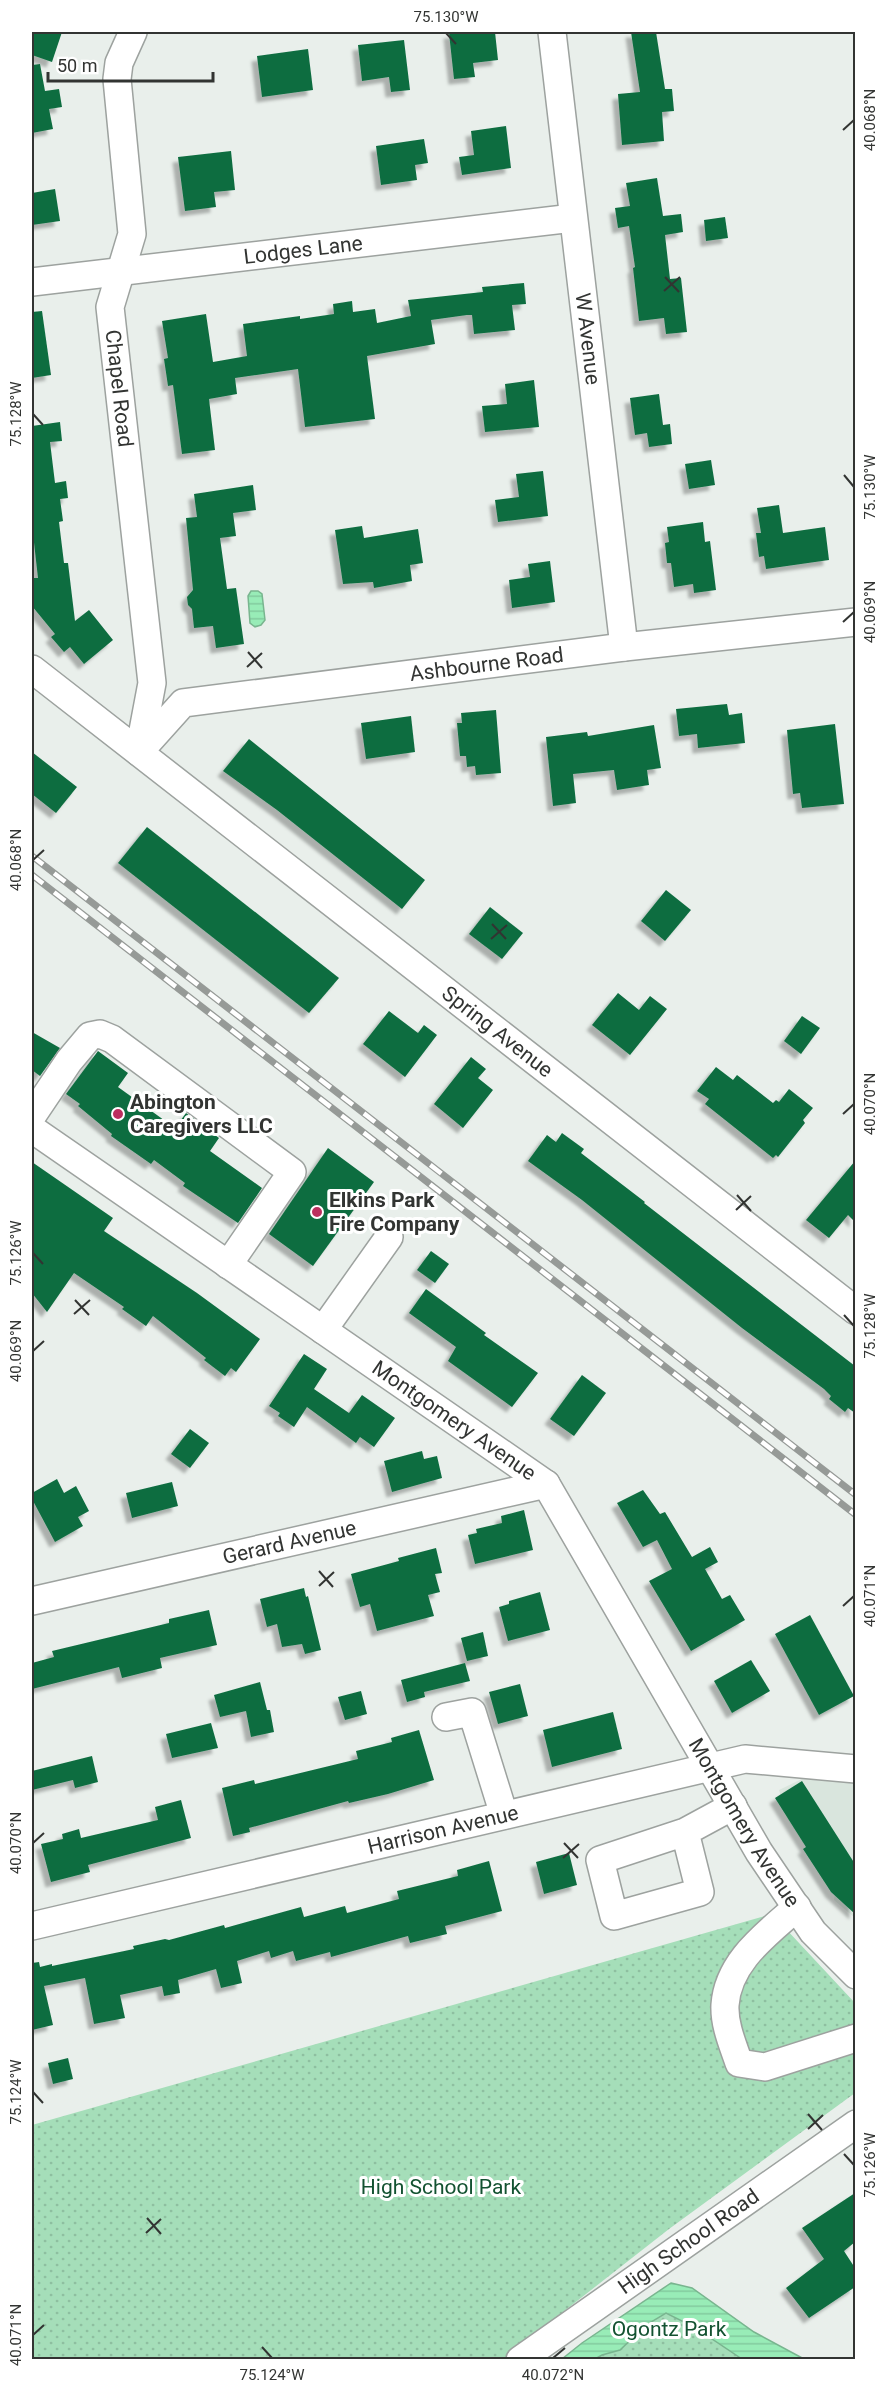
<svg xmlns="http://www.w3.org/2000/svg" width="887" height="2391" font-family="Roboto,sans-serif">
<defs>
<pattern id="park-dots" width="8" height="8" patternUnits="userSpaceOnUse" patternTransform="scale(1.5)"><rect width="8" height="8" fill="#a5deb9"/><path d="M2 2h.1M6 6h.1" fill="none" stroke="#8ebfa0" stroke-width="1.8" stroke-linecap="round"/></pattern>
<pattern id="water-rules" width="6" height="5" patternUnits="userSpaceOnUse" patternTransform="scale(1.5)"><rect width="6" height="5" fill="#98ecb7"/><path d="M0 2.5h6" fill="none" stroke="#83cb9e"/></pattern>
<filter id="shadow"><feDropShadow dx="-5.5" dy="5.5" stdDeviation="1.5" flood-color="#0004"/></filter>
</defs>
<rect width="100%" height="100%" fill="#e9efeb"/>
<path fill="#d9e5dd" d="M 808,1776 L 855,1783 L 855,1918 L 834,1900 L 835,1893 L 787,1818 L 779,1790 Z"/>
<g fill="url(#park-dots)">
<path d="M 772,1914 L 855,2003 L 855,2093 L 669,2229 L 503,2359 L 32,2360 L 32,2125 Z"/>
<path d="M 659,2298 L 769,2360 L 581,2360 Z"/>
</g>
<g fill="url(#water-rules)" stroke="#79b58f" stroke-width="1.5">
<path d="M 251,591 L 258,591 L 262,594 L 265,620 L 261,625 L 255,627 L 250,623 L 248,596 Z"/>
<path d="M 671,2283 L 692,2288 L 754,2332 L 804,2359 L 742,2359 L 694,2327 L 666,2313 L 646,2325 L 620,2350 L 602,2355 L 595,2359 L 562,2359 L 582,2343 Z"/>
</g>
<g fill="#0e6d40" filter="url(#shadow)">
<path d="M 32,32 L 62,32 L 52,62 L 32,55 Z"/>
<path d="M 465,32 L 495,32 L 498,60 L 473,63 L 475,77 L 454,79 L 449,33 Z"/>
<path d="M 631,32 L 656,32 L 665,89 L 672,89 L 674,111 L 662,112 L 664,141 L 622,145 L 618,94 L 640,92 Z"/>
<path d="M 404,40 L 410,90 L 391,92 L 389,77 L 362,81 L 358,45 Z"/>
<path d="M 308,49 L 313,90 L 262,97 L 257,56 Z"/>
<path d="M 40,64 L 45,91 L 59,89 L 62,107 L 49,109 L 53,129 L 32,133 L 32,65 Z"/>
<path d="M 506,126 L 511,168 L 462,175 L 459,157 L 474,155 L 471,131 Z"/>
<path d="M 424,139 L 428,163 L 415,165 L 417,180 L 381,185 L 376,146 Z"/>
<path d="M 231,151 L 235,190 L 214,192 L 216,207 L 185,211 L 178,157 Z"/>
<path d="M 657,178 L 663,216 L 681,214 L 683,232 L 665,235 L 670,279 L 681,278 L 687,332 L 666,334 L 664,318 L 639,321 L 633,268 L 635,267 L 629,226 L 618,228 L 615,208 L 630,206 L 626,183 Z"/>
<path d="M 55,189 L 60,221 L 32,225 L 32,193 Z"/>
<path d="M 725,217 L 728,238 L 706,241 L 704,220 Z"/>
<path d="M 524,283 L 526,304 L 512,305 L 515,330 L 474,334 L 472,315 L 467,315 L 431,320 L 435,344 L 367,356 L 375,419 L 305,427 L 298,369 L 235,378 L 237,394 L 209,399 L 215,450 L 182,454 L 173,385 L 168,386 L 164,359 L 168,358 L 162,321 L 206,314 L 213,362 L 247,356 L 243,324 L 300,316 L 300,319 L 334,314 L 333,304 L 352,301 L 353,312 L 375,309 L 377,323 L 411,316 L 408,300 L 483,292 L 482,287 Z"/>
<path d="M 42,311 L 51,375 L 32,378 L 32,312 Z"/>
<path d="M 534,380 L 539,427 L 485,432 L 482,406 L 507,404 L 505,384 Z"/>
<path d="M 659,394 L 663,425 L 670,424 L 672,444 L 649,447 L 647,433 L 635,435 L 630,398 Z"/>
<path d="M 60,422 L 62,441 L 50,442 L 55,483 L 66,481 L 68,498 L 60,499 L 63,521 L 59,522 L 64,563 L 68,563 L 75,621 L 89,610 L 113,640 L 84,664 L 70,647 L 64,652 L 51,637 L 55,634 L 32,606 L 32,578 L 38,578 L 32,525 L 32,426 Z"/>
<path d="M 711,460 L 715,485 L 689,489 L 685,464 Z"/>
<path d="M 543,471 L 548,516 L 498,522 L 495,500 L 519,497 L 516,474 Z"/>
<path d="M 253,485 L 256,510 L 233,513 L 236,536 L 220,538 L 227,589 L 236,588 L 244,644 L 216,648 L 213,626 L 194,628 L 192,609 L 188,605 L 187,597 L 193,590 L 186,518 L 197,517 L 194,494 Z"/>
<path d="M 779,505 L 783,533 L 825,527 L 829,560 L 766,569 L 764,556 L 759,557 L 756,533 L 761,533 L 757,508 Z"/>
<path d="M 703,522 L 705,542 L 710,541 L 716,590 L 694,593 L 693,584 L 674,587 L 671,563 L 667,563 L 665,543 L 669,542 L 667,527 Z"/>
<path d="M 362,526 L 364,538 L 418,529 L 423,563 L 410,565 L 412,581 L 374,588 L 373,582 L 343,584 L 335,530 Z"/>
<path d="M 550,561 L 555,602 L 512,608 L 509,580 L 530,577 L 528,564 Z"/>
<path d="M 727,704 L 729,715 L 742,713 L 745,743 L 698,748 L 697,734 L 679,736 L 676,709 Z"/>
<path d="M 496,710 L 501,773 L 476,775 L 475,766 L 467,767 L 466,756 L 460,756 L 457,723 L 462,723 L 461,713 Z"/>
<path d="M 411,716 L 415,752 L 366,759 L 361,723 Z"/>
<path d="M 835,724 L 844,804 L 802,808 L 800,793 L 793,794 L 787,730 Z"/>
<path d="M 654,725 L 661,768 L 647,770 L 649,785 L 617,790 L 614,770 L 573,774 L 576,803 L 553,806 L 546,737 L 587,732 L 588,736 Z"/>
<path d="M 249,739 L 425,880 L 402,909 L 277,810 L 223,771 Z"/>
<path d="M 32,752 L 77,787 L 56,813 L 32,794 Z"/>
<path d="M 147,827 L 339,978 L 309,1013 L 118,863 Z"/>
<path d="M 666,890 L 691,910 L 665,941 L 641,921 Z"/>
<path d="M 490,907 L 523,933 L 502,959 L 469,934 Z"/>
<path d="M 618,993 L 639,1010 L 650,996 L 667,1009 L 630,1055 L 592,1025 Z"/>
<path d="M 389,1011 L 418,1033 L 424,1025 L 437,1035 L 405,1077 L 363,1044 Z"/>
<path d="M 802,1016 L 820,1028 L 801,1054 L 784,1041 Z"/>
<path d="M 32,1032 L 60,1048 L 40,1076 L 32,1070 Z"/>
<path d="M 98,1051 L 128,1073 L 118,1087 L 175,1128 L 186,1113 L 219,1138 L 210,1151 L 262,1188 L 238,1223 L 183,1186 L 185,1183 L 154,1160 L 151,1164 L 111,1136 L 112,1134 L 78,1106 L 80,1104 L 66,1094 Z"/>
<path d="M 471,1057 L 486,1069 L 478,1078 L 493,1090 L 463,1128 L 434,1104 Z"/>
<path d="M 716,1067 L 733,1080 L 737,1075 L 773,1103 L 776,1100 L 779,1102 L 789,1089 L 813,1108 L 803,1120 L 805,1123 L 778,1157 L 776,1155 L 773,1158 L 705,1104 L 709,1099 L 697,1091 Z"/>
<path d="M 562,1133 L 584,1149 L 581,1153 L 645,1202 L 644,1203 L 855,1366 L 855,1413 L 848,1408 L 845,1412 L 829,1399 L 831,1396 L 824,1389 L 742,1328 L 582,1200 L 528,1161 L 547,1135 L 556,1142 Z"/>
<path d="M 328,1148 L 374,1182 L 313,1266 L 269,1234 Z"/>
<path d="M 855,1161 L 855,1222 L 848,1215 L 829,1238 L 806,1220 Z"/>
<path d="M 32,1162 L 113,1218 L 104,1231 L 197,1293 L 260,1339 L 236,1372 L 231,1368 L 225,1376 L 204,1360 L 206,1358 L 153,1316 L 146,1326 L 122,1309 L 124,1307 L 74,1273 L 47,1312 L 32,1293 Z"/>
<path d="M 431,1251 L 449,1264 L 435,1283 L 417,1270 Z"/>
<path d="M 426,1289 L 486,1333 L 484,1335 L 538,1373 L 512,1407 L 448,1361 L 456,1347 L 409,1313 Z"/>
<path d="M 304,1354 L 327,1369 L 314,1389 L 349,1413 L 362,1395 L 395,1418 L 374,1447 L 360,1437 L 356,1443 L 307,1407 L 294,1427 L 278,1416 L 280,1413 L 269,1406 Z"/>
<path d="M 582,1375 L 606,1393 L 574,1436 L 550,1419 Z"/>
<path d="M 190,1429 L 209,1443 L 190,1468 L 171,1454 Z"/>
<path d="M 422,1451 L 424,1459 L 437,1456 L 442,1478 L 392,1492 L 384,1461 Z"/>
<path d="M 57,1479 L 64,1493 L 76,1486 L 89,1511 L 78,1517 L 83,1526 L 55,1542 L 32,1499 L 32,1493 Z"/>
<path d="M 172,1482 L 178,1506 L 132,1518 L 126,1493 Z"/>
<path d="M 643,1490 L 660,1514 L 665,1512 L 692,1557 L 710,1547 L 718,1562 L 705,1569 L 722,1599 L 730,1595 L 745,1620 L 691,1651 L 649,1581 L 672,1569 L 657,1540 L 643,1547 L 617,1503 Z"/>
<path d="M 524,1510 L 533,1550 L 475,1564 L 468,1535 L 477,1533 L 476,1529 L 502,1523 L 501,1516 Z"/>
<path d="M 436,1548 L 442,1573 L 435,1574 L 440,1592 L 428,1595 L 434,1616 L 377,1631 L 370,1604 L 360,1607 L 351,1574 L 399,1561 L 398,1558 Z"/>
<path d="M 304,1588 L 306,1597 L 308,1596 L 321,1650 L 305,1654 L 302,1644 L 282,1647 L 277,1624 L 267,1627 L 260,1599 Z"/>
<path d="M 540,1592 L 550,1630 L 508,1641 L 499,1607 L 509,1604 L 509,1601 Z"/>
<path d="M 209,1610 L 217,1645 L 160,1658 L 162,1668 L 122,1678 L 119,1667 L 32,1689 L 32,1663 L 54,1657 L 52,1651 L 169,1623 L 169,1619 Z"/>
<path d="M 810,1615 L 854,1696 L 819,1715 L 775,1634 Z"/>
<path d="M 483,1632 L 488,1656 L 467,1661 L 461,1638 Z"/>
<path d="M 751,1660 L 770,1691 L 732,1713 L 714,1681 Z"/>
<path d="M 465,1663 L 470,1681 L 424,1692 L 425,1697 L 407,1702 L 401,1680 Z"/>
<path d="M 260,1682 L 267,1710 L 270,1710 L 274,1732 L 251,1737 L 246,1711 L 220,1717 L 214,1695 Z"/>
<path d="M 520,1684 L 528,1716 L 498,1724 L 489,1692 Z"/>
<path d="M 361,1691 L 367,1714 L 345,1720 L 338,1697 Z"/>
<path d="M 613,1712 L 622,1749 L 552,1767 L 543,1730 Z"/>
<path d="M 211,1723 L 218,1748 L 172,1758 L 166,1734 Z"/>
<path d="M 419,1730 L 434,1780 L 388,1794 L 349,1803 L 348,1801 L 249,1828 L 250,1832 L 233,1836 L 222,1788 L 254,1780 L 255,1784 L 358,1759 L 356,1751 L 392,1742 L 391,1738 Z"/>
<path d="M 92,1756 L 98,1782 L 75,1788 L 73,1780 L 32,1790 L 32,1771 Z"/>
<path d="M 802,1781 L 855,1864 L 855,1914 L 831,1892 L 803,1849 L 806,1847 L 775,1798 Z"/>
<path d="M 181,1800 L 191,1838 L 88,1865 L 90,1872 L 51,1882 L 41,1844 L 63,1839 L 62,1834 L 79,1829 L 81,1838 L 158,1820 L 155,1807 Z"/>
<path d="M 569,1853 L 577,1885 L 544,1894 L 536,1862 Z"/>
<path d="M 489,1861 L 502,1911 L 445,1926 L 447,1934 L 410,1943 L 408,1936 L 331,1957 L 330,1952 L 296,1961 L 293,1951 L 271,1958 L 269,1951 L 237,1961 L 242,1983 L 221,1988 L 216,1969 L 178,1980 L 180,1993 L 164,1996 L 162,1986 L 120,1995 L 125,2018 L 94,2024 L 85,1978 L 44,1986 L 53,2025 L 32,2030 L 32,1963 L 39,1962 L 40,1967 L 52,1964 L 52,1966 L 134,1949 L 133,1946 L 165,1939 L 169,1940 L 224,1925 L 225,1928 L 301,1907 L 304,1917 L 345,1906 L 347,1913 L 399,1899 L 397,1891 L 458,1876 L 457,1870 Z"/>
<path d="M 68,2058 L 73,2079 L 53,2084 L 48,2063 Z"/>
<path d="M 855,2193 L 855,2242 L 844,2251 L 855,2268 L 855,2287 L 809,2318 L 786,2288 L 824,2259 L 802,2228 Z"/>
</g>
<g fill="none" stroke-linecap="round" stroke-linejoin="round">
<g stroke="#9da29f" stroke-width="30">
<g id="minor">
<path id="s1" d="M 133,32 L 119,63 L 117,79 L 132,234 L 110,307 L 152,683 L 139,752"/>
<path id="s2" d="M 552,32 L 624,647"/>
<path id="s3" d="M 32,282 L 573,218"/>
<path id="s4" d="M 32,669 L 856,1311"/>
<path id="s5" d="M 139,752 L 183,703 L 624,647 L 856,622"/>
<path d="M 32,1116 L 69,1061 L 90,1036 L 100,1034 L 112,1039 L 292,1172 L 228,1265"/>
<path id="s6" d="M 32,1129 L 546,1484 L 759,1852 L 813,1932 L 856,1975"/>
<path d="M 323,1330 L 389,1237"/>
<path id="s7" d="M 32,1601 L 546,1484"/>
<path d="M 446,1717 L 472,1712 L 504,1815"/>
<path d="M 685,1832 L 600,1860 L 614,1916 L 700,1892 L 685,1832 L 733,1806"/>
<path d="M 797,1907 C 767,1934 728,1961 725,2005 C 724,2025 733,2045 739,2063 L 765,2067 L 856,2038"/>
<path id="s8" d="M 32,1926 L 745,1759 L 856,1769"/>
<path id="s9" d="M 520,2360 L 856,2124"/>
</g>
</g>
<use href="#minor" stroke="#fff" stroke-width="27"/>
<g stroke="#969a97" stroke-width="7">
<g id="rail">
<path d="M 32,856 L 856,1495"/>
<path d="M 32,875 L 856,1515"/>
</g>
</g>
<use href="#rail" stroke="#fff" stroke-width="4.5" stroke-dasharray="14" stroke-linecap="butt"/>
</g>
<path fill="none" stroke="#323432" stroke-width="2" d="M 446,33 L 456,44M 843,130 L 854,120M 665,277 L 679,292M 664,291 L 680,277M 33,414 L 43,425M 844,475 L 854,487M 843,622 L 854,612M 248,652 L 262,668M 247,667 L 262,653M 33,860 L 44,850M 492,924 L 506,939M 491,939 L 507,925M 843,1114 L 854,1104M 737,1195 L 751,1211M 736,1210 L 751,1196M 33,1253 L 43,1264M 75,1300 L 89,1315M 74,1314 L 90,1300M 844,1315 L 854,1326M 33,1351 L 44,1341M 319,1571 L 333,1587M 319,1586 L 334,1572M 843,1606 L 854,1596M 33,1843 L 44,1833M 564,1843 L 578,1858M 563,1858 L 579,1844M 33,2092 L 43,2103M 808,2114 L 822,2130M 808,2129 L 823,2115M 844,2154 L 854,2165M 147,2218 L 161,2234M 146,2233 L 161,2219M 33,2335 L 44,2325M 262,2347 L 272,2358M 553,2358 L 565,2348"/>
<g fill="#bc2e5e" stroke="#fff" stroke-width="2">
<circle cx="118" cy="1114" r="6"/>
<circle cx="317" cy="1212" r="6"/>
</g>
<g text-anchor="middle" stroke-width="6" stroke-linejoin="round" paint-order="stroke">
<g font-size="21" fill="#323432" stroke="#fff">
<text dy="7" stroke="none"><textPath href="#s3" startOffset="273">Lodges Lane</textPath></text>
<text dy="7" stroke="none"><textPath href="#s2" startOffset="309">W Avenue</textPath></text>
<text dy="7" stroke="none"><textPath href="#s1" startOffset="364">Chapel Road</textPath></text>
<text dy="7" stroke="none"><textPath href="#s5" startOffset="372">Ashbourne Road</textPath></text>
<text dy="7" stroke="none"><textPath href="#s4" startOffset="590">Spring Avenue</textPath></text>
<text dy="7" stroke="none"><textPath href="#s6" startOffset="513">Montgomery Avenue</textPath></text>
<text dy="7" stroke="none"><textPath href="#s7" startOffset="264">Gerard Avenue</textPath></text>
<text dy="7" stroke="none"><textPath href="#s6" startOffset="1017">Montgomery Avenue</textPath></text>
<text dy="7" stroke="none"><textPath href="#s8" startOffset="422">Harrison Avenue</textPath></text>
<text dy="7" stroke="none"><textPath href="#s9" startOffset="206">High School Road</textPath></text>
</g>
<g font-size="21" font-weight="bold" fill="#323432" stroke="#fff" text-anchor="start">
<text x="130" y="1109">Abington<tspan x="130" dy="24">Caregivers LLC</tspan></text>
<text x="329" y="1207">Elkins Park<tspan x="329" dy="24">Fire Company</tspan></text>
</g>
<g font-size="21" fill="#135231" stroke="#fff">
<text x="441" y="2194">High School Park</text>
<text x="669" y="2336">Ogontz Park</text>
</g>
</g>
<rect width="887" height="2391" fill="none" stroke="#ffffff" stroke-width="66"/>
<path d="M48 72v9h165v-9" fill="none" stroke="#323432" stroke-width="3"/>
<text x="57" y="72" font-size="18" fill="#323432" stroke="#ffffff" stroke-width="4.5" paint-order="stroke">50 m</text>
<rect x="33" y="33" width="821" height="2325" fill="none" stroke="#323432" stroke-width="2"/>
<g font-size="15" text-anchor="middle" fill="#323432">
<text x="446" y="22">75.130°W</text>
<text transform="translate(870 120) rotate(-90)" y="5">40.068°N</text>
<text transform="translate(16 414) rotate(-90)" y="5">75.128°W</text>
<text transform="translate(870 487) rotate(-90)" y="5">75.130°W</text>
<text transform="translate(870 612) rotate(-90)" y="5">40.069°N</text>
<text transform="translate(16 860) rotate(-90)" y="5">40.068°N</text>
<text transform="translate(870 1104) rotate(-90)" y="5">40.070°N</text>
<text transform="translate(16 1253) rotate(-90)" y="5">75.126°W</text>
<text transform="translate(870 1326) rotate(-90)" y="5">75.128°W</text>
<text transform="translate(16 1351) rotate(-90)" y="5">40.069°N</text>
<text transform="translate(870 1596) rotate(-90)" y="5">40.071°N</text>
<text transform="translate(16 1843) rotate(-90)" y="5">40.070°N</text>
<text transform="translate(16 2092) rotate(-90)" y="5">75.124°W</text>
<text transform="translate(870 2165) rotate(-90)" y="5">75.126°W</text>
<text transform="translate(16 2335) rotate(-90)" y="5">40.071°N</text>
<text x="272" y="2380">75.124°W</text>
<text x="553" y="2380">40.072°N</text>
</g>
</svg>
